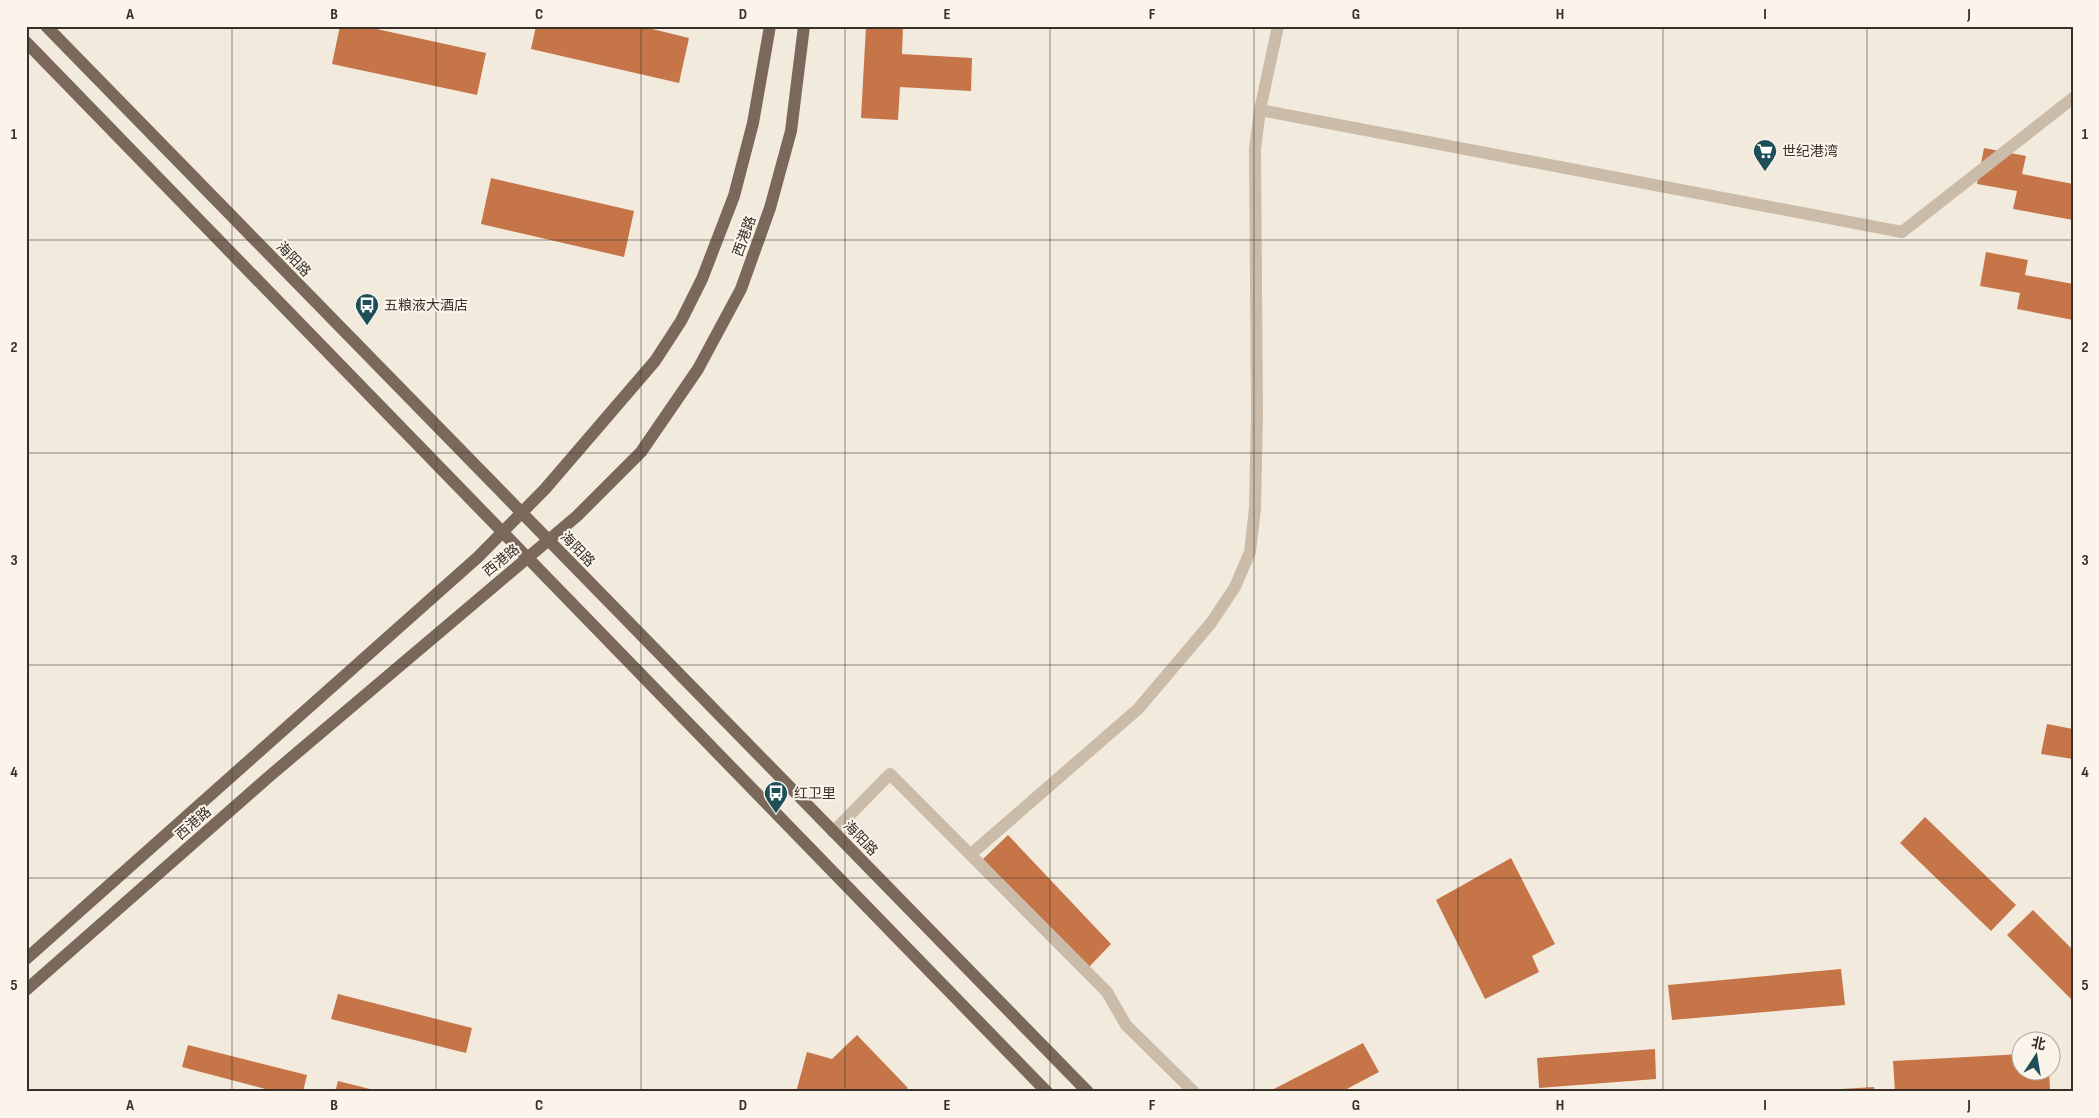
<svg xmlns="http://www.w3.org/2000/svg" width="2099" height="1118" font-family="'Sofia Sans Condensed','Noto Sans SC',sans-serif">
<rect width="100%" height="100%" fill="#f2ebdd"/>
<g fill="#c67548">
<path d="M 340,26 L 363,26 L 486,53 L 477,95 L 332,64 Z"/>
<path d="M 536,26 L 640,26 L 689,38 L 679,83 L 531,49 Z"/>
<path d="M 866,26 L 903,26 L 902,54 L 972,58 L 971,91 L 900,87 L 898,120 L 861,118 Z"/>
<path d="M 1984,148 L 2026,156 L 2022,174 L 2073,184 L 2073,220 L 2013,209 L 2017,191 L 1977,184 Z"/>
<path d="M 491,178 L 634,211 L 624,257 L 481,224 Z"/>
<path d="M 1986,252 L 2028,260 L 2025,275 L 2073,284 L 2073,320 L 2017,309 L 2020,293 L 1980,286 Z"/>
<path d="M 2047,724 L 2073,729 L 2073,759 L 2041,754 Z"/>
<path d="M 1925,817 L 2016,905 L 1991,931 L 1900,843 Z"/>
<path d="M 1008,835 L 1111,944 L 1089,967 L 982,860 Z"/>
<path d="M 1511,858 L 1555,944 L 1532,956 L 1539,972 L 1485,999 L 1436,900 Z"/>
<path d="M 2033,910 L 2073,950 L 2073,1001 L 2007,935 Z"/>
<path d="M 1841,969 L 1845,1005 L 1672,1020 L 1668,985 Z"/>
<path d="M 338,994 L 472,1028 L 466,1053 L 331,1019 Z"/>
<path d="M 857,1035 L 908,1088 L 903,1092 L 796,1092 L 807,1052 L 832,1059 Z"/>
<path d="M 1363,1043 L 1379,1072 L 1341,1092 L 1268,1092 Z"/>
<path d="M 188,1045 L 307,1075 L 303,1092 L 277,1092 L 182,1067 Z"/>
<path d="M 1655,1049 L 1656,1079 L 1539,1088 L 1537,1058 Z"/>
<path d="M 2022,1054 L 2022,1070 L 2049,1070 L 2050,1089 L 2001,1092 L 1895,1092 L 1893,1061 Z"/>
<path d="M 338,1081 L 378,1091 L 378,1092 L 335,1092 Z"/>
<path d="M 1874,1087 L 1875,1092 L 1825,1092 L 1825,1090 Z"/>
</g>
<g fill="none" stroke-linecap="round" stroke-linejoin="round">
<g stroke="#cbbca9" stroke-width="12">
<path d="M 1260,110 L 1902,232 L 2073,98"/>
<path d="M 833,832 L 890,774 L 1107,992 L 1126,1025 L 1194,1092"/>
<path d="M 971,854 L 1138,709 L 1211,623 L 1235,587 L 1250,552 L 1255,508 L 1257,414 L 1255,149 L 1260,110 L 1278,26"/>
</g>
<g stroke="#7a685a" stroke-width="12">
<path d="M 46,26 L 1088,1092"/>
<path d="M 26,42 L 1047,1092"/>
<path d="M 26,959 L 478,557 L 545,489 L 655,361 L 681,321 L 702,279 L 734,196 L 753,123 L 770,26"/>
<path d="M 26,990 L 272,774 L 577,516 L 641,452 L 698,369 L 741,289 L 770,208 L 791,131 L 804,26"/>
</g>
</g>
<path fill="none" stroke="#382f29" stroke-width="1" stroke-opacity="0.55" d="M 232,26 L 232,1092M 436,26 L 436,1092M 641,26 L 641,1092M 845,26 L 845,1092M 1050,26 L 1050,1092M 1254,26 L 1254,1092M 1458,26 L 1458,1092M 1663,26 L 1663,1092M 1867,26 L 1867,1092M 26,240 L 2073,240M 26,453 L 2073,453M 26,665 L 2073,665M 26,878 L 2073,878"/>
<defs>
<g id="supermarket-pin" transform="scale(1.25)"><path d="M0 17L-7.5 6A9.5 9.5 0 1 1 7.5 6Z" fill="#1e4f59" stroke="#faf4ea"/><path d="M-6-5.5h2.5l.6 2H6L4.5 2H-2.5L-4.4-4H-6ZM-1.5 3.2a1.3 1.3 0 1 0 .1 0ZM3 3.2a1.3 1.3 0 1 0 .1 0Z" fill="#fff"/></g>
<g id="bus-pin" transform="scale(1.25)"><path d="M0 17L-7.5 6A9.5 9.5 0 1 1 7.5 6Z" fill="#1e4f59" stroke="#faf4ea"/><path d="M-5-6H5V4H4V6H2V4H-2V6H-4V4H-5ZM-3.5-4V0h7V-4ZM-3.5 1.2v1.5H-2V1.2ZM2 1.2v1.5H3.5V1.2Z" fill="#fff"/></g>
</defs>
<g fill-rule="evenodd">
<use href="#supermarket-pin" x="1765" y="151"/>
<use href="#bus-pin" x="367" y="305"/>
<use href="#bus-pin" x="776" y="793"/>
</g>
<g text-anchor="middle" stroke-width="4" stroke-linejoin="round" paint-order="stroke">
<g font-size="14" fill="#382f29" stroke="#faf4ea" text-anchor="start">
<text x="1782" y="156">世纪港湾</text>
<text x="384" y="310">五粮液大酒店</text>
<text x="794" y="798">红卫里</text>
</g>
<g font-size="14" fill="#382f29" stroke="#faf4ea">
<text transform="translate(744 236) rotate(-70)" y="5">西港路</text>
<text transform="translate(294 259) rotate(46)" y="5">海阳路</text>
<text transform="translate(578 549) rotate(46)" y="5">海阳路</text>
<text transform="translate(501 560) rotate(-39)" y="5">西港路</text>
<text transform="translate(193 823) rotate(-41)" y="5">西港路</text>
<text transform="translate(861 838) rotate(46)" y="5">海阳路</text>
</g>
</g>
<rect width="2099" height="1118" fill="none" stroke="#faf4ea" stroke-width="55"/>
<g transform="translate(2036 1056) rotate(12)"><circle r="24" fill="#faf4ea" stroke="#aca59d"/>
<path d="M0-4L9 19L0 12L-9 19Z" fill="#1e4f59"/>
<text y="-8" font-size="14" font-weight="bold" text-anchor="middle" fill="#382f29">北</text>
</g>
<rect x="28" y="28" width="2044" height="1062" fill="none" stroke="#382f29" stroke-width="2"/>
<g font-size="16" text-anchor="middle" font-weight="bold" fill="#382f29">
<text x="130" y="19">A</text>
<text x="334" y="19">B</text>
<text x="539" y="19">C</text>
<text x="743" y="19">D</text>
<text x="947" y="19">E</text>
<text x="1152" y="19">F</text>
<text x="1356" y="19">G</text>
<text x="1560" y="19">H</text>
<text x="1765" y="19">I</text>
<text x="1969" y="19">J</text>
<text x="14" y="139">1</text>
<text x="2085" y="139">1</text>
<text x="14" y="352">2</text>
<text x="2085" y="352">2</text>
<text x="14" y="565">3</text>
<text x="2085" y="565">3</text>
<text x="14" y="777">4</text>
<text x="2085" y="777">4</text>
<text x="14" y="990">5</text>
<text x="2085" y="990">5</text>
<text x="130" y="1110">A</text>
<text x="334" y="1110">B</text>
<text x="539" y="1110">C</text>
<text x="743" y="1110">D</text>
<text x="947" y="1110">E</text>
<text x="1152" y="1110">F</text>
<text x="1356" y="1110">G</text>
<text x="1560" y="1110">H</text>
<text x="1765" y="1110">I</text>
<text x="1969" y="1110">J</text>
</g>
</svg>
